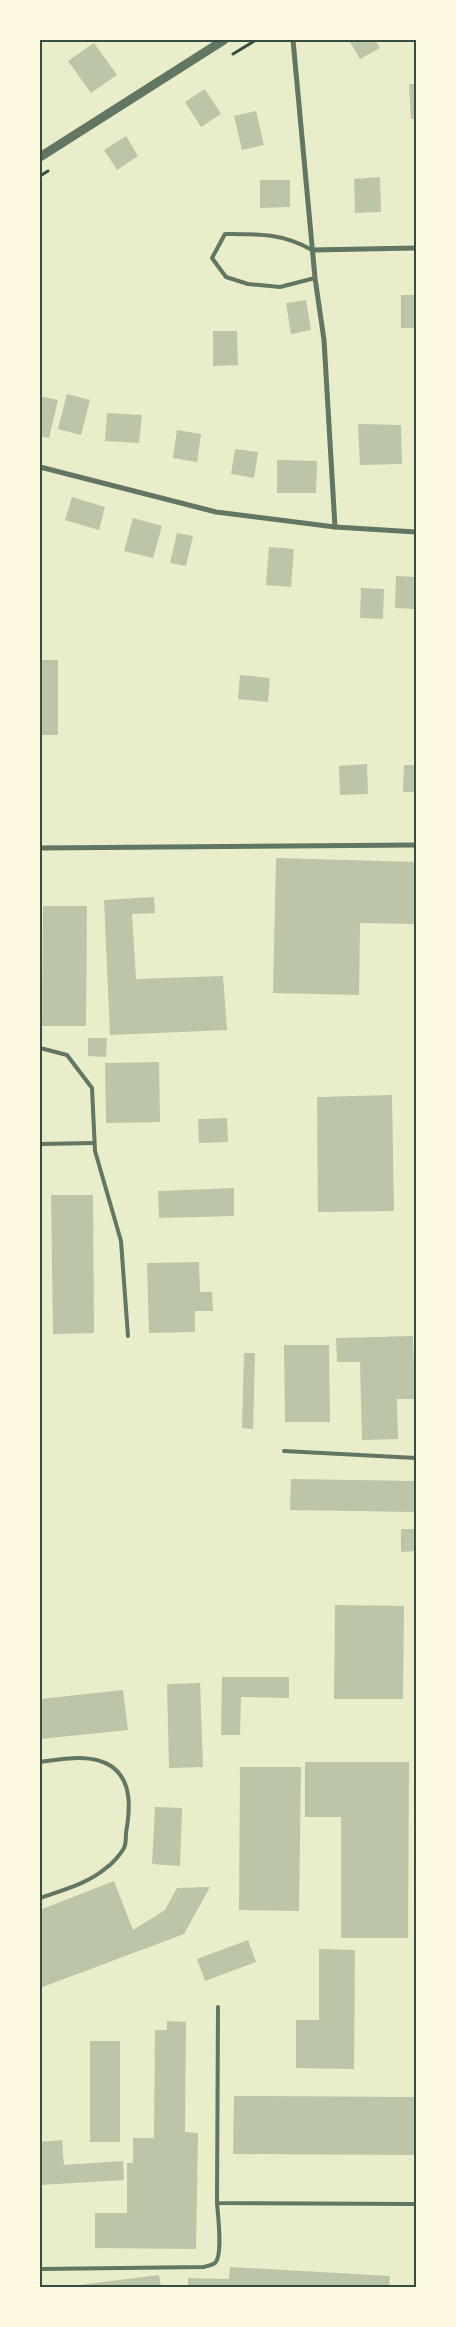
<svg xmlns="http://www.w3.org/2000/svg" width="456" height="2327" font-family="Helvetica,sans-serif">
<rect width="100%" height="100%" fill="#e9edc9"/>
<g fill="#bcc5a7">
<path d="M 349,40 L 375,40 L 380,48 L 360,59 Z"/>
<path d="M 94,43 L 117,75 L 91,93 L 68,61 Z"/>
<path d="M 409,84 L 416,84 L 416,119 L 411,119 Z"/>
<path d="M 205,89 L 221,114 L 201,127 L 185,102 Z"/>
<path d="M 256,111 L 264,145 L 242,150 L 234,116 Z"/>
<path d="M 126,136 L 138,156 L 117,170 L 104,150 Z"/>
<path d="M 380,177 L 381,212 L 355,213 L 354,179 Z"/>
<path d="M 260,180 L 290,180 L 290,207 L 260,208 Z"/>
<rect x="401" y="295" width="15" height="33"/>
<path d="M 306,300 L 311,330 L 291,334 L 286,303 Z"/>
<path d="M 213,331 L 237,331 L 238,365 L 213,366 Z"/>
<path d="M 67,394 L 90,400 L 81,435 L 58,429 Z"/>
<path d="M 40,396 L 58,400 L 49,438 L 40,436 Z"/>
<path d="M 107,413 L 142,415 L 139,443 L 105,441 Z"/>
<path d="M 358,424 L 401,425 L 402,464 L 360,465 Z"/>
<path d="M 177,430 L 201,434 L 197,462 L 173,458 Z"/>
<path d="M 235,449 L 258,452 L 254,478 L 231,474 Z"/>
<path d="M 277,460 L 317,461 L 316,493 L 277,493 Z"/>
<path d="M 72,497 L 105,507 L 99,530 L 65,520 Z"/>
<path d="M 133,518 L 162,526 L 153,558 L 124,551 Z"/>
<path d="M 177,533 L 193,536 L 186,566 L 170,563 Z"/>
<path d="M 269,547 L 294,549 L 291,587 L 266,585 Z"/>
<path d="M 396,576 L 416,577 L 416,609 L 395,608 Z"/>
<path d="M 361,588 L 384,589 L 383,619 L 360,618 Z"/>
<rect x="40" y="660" width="18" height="75"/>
<path d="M 240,675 L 270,678 L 268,702 L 238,699 Z"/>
<path d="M 367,764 L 368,794 L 340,795 L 339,766 Z"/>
<path d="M 404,765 L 416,765 L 416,792 L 403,792 Z"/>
<path d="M 276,858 L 416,862 L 416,924 L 360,923 L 359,995 L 273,993 Z"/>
<path d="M 154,897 L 155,913 L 132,914 L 136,979 L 223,976 L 227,1030 L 110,1035 L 104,900 Z"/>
<path d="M 43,906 L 87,906 L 86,1026 L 42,1026 Z"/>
<path d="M 88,1038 L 107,1038 L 106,1057 L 88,1056 Z"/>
<path d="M 159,1062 L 160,1122 L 106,1123 L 105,1063 Z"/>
<path d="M 392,1095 L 394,1211 L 318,1212 L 317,1097 Z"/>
<path d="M 227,1118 L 228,1142 L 199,1143 L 198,1119 Z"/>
<path d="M 234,1188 L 234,1216 L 159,1218 L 158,1191 Z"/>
<path d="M 51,1195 L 93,1195 L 94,1333 L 53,1334 Z"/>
<path d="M 199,1262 L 200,1292 L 212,1292 L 213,1311 L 195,1311 L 195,1332 L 149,1333 L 147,1263 Z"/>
<path d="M 413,1336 L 415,1399 L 397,1399 L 398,1439 L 362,1440 L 360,1362 L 337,1362 L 336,1338 Z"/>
<path d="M 284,1345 L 329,1345 L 330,1422 L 285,1422 Z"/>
<path d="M 244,1353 L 255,1353 L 253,1429 L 242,1428 Z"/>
<path d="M 291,1479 L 416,1481 L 416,1512 L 290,1510 Z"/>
<path d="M 401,1529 L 416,1529 L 416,1551 L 401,1552 Z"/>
<path d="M 335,1605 L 404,1606 L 403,1699 L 334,1699 Z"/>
<path d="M 222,1677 L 289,1677 L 289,1698 L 241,1697 L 240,1735 L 221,1735 Z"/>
<path d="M 200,1683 L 203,1767 L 169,1768 L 167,1684 Z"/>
<path d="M 123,1690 L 128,1730 L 40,1739 L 40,1699 Z"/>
<path d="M 305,1762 L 409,1762 L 408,1938 L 341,1938 L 341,1817 L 305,1817 Z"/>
<path d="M 240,1767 L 301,1767 L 299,1911 L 239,1910 Z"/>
<path d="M 155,1807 L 182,1808 L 180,1866 L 152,1864 Z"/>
<path d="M 114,1881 L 133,1930 L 165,1910 L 177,1888 L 210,1887 L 184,1934 L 40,1988 L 40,1910 Z"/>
<path d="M 248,1940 L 256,1962 L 205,1981 L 197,1959 Z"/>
<path d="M 319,1949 L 355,1950 L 354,2069 L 296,2068 L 296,2020 L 319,2020 Z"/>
<path d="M 167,2021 L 186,2022 L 185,2132 L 198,2133 L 196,2249 L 95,2248 L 95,2213 L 127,2213 L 127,2163 L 133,2163 L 133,2138 L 154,2138 L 155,2030 L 167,2030 Z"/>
<rect x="90" y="2041" width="30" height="101"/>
<path d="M 234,2096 L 416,2097 L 416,2155 L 233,2154 Z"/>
<path d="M 62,2140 L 64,2165 L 123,2161 L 124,2180 L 40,2185 L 40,2142 Z"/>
<path d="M 230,2267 L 390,2276 L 389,2287 L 188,2287 L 188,2278 L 229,2279 Z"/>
<path d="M 159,2275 L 161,2287 L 71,2287 L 71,2286 Z"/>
</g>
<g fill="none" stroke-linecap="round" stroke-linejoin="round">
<g stroke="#344e41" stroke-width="3">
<path d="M 233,54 L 256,40"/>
<path d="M 40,176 L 48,171"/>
</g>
<g stroke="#617663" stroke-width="4">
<path d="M 312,250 C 283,233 258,234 225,234 L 212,258 L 226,277 L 248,284 L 280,287 L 315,278"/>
<path d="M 40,1048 L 67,1055 L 92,1088 L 95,1151 L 121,1241 L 128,1336"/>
<path d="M 40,1144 L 94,1143"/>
<path d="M 284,1451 L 416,1458"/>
<path d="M 40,1762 C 62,1759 91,1753 111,1766 C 133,1781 130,1810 126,1833 C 126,1838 126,1844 124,1848 C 120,1855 112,1864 106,1868 C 87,1884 63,1890 40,1898"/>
<path d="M 218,2007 L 217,2203 L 416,2204"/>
<path d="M 40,2269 L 204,2267 C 207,2266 212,2265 215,2263 C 223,2256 218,2215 217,2203"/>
</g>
<g stroke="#617663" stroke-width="5">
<path d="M 293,40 L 315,278 L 324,340 L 335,527"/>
<path d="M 312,250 L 416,248"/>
<path d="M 40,467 L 216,512 L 335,527 L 416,532"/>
<path d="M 40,848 L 416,845"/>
</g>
<path stroke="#617663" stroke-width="9" d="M 40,157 L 224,40"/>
</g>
<rect width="456" height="2327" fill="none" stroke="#fefae0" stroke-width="82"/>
<rect x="41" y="41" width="374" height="2245" fill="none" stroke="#344e41" stroke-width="2"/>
</svg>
